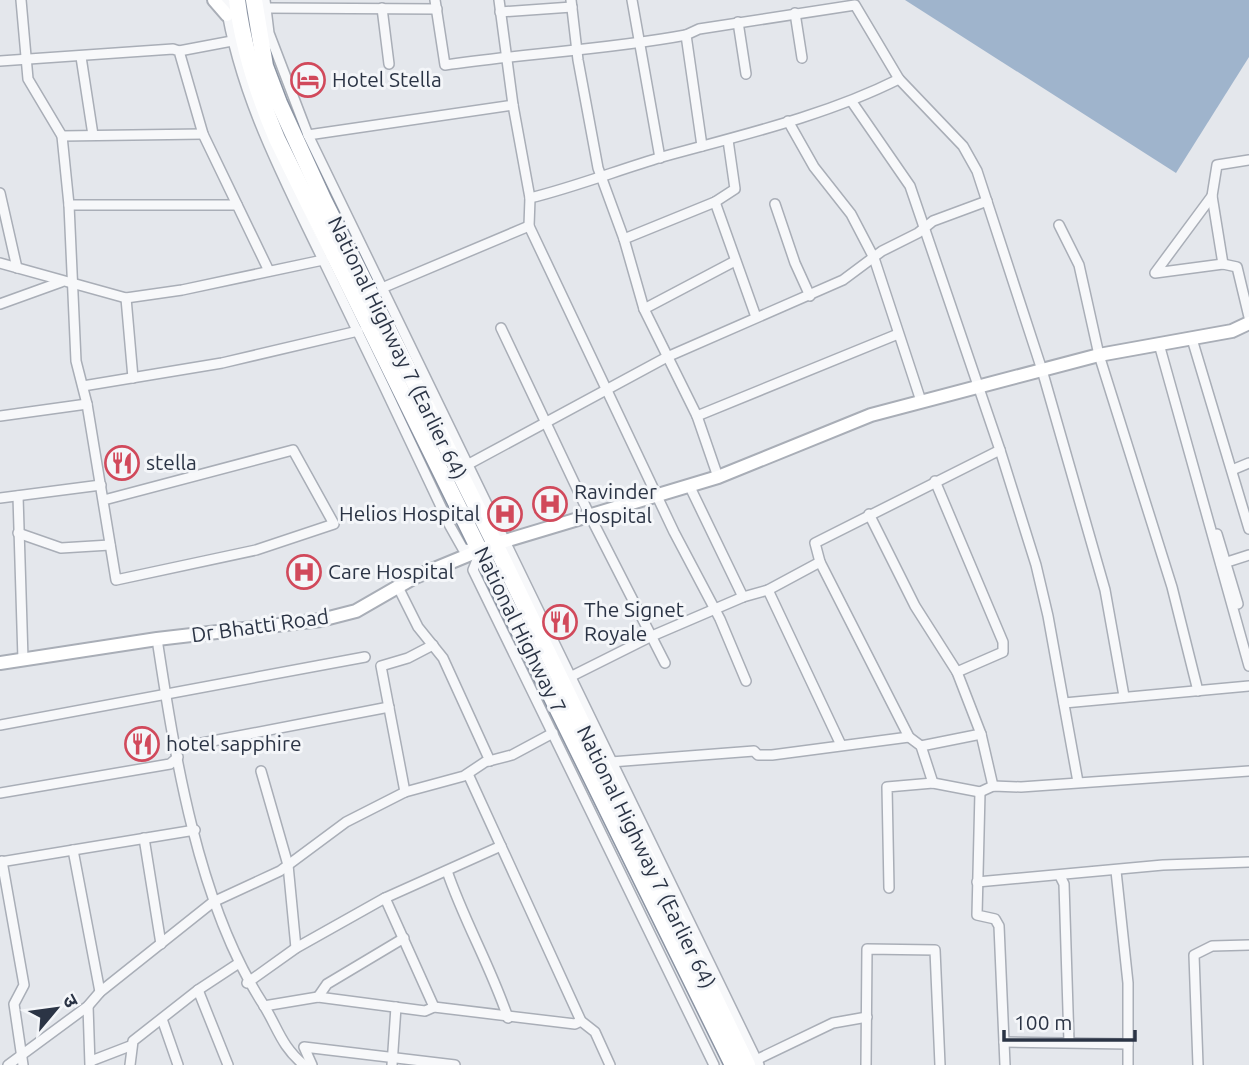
<svg xmlns="http://www.w3.org/2000/svg" width="1249" height="1065" font-family="Ubuntu,'Noto Sans Devanagari',sans-serif">
<rect width="100%" height="100%" fill="#e4e7ec"/>
<path fill="#9fb4cc" d="M 905,0 L 1249,0 L 1249,57 L 1176,173 Z"/>
<g fill="none" stroke-linecap="round" stroke-linejoin="round">
<g stroke="#a9aeb7" stroke-width="12">
<g id="street">
<path d="M 21,0 L 28,79 L 62,136 L 69,205 L 76,361 L 87,404 L 116,580 L 256,550 L 334,524 L 293,450 L 104,500"/>
<path d="M 225,0 C 239,94 283,177 324,262 C 367,350 409,438 450,526 L 463,549 L 481,550 L 473,570 L 714,1065"/>
<path d="M 265,0 L 269,33 L 308,135 L 759,1065"/>
<path d="M 435,0 L 445,65 C 526,53 606,50 686,35"/>
<path d="M 499,0 L 513,105 L 530,198 L 529,226 L 674,532 L 720,619 L 746,681"/>
<path d="M 571,0 L 578,60 L 598,168 L 624,239 L 644,309 L 697,416 L 718,477"/>
<path d="M 632,0 L 660,158"/>
<path d="M 266,8 L 437,9"/>
<path d="M 382,8 L 389,64"/>
<path d="M 500,12 L 572,7"/>
<path d="M 795,13 L 802,58"/>
<path d="M 738,22 L 746,74"/>
<path d="M 179,51 L 232,41"/>
<path d="M 81,57 L 93,135"/>
<path d="M 0,61 L 173,49 L 179,51 L 203,134 L 269,271"/>
<path d="M 852,102 L 910,186 L 1000,450 L 1036,565 L 1048,616 L 1078,782"/>
<path d="M 788,121 L 814,167 L 851,214 L 874,258 L 921,401"/>
<path d="M 308,135 L 513,105"/>
<path d="M 62,136 L 203,134"/>
<path d="M 702,146 L 686,35 L 699,29 L 855,5 L 899,79 L 963,146 L 977,171 L 1042,370 L 1105,590 L 1124,696"/>
<path d="M 1249,160 L 1217,165 L 1212,196 L 1155,273 L 1223,264 L 1237,267 L 1249,317"/>
<path d="M 0,193 L 17,268"/>
<path d="M 1212,196 L 1223,264"/>
<path d="M 530,198 C 575,187 618,170 662,157 C 742,135 825,116 899,79"/>
<path d="M 715,202 L 756,317"/>
<path d="M 775,204 L 795,263 L 810,296"/>
<path d="M 69,205 L 237,205"/>
<path d="M 1059,225 L 1079,265 L 1099,355 L 1172,587 L 1198,691"/>
<path d="M 624,239 L 715,202 L 735,189 L 728,140"/>
<path d="M 0,263 L 126,298 L 182,290 L 323,260"/>
<path d="M 382,288 L 529,226"/>
<path d="M 126,298 L 133,378"/>
<path d="M 0,304 L 61,282"/>
<path d="M 644,309 L 735,261"/>
<path d="M 501,328 L 590,516 L 665,663"/>
<path d="M 1192,339 L 1249,529"/>
<path d="M 1159,344 L 1249,666"/>
<path d="M 83,386 L 222,363 L 358,331"/>
<path d="M 0,416 L 87,404"/>
<path d="M 697,416 L 898,334"/>
<path d="M 467,465 L 667,357 L 843,280 L 882,251 L 918,233 L 933,221 L 987,201"/>
<path d="M 1232,470 L 1249,463"/>
<path d="M 935,481 L 1003,642 L 1003,652 L 957,672"/>
<path d="M 689,485 L 743,597"/>
<path d="M 18,496 L 23,659"/>
<path d="M 0,498 L 101,485"/>
<path d="M 869,514 L 915,606 L 957,672 L 981,734 L 993,786"/>
<path d="M 18,533 L 61,548 L 110,545"/>
<path d="M 1217,534 L 1238,604"/>
<path d="M 1221,564 L 1249,555"/>
<path d="M 398,587 L 418,627 L 443,658 L 490,761"/>
<path d="M 768,590 L 841,745"/>
<path d="M 157,639 C 175,757 198,904 263,1004 C 278,1028 281,1046 304,1065"/>
<path d="M 566,679 L 652,636 L 743,597 L 768,590 L 820,562"/>
<path d="M 1064,703 L 1249,686"/>
<path d="M 0,725 L 365,657"/>
<path d="M 921,746 L 981,734"/>
<path d="M 176,748 L 389,707"/>
<path d="M 611,762 L 754,751 L 758,755 L 772,755 L 909,737"/>
<path d="M 261,771 L 288,865 L 296,948"/>
<path d="M 468,774 L 581,1021 L 595,1032 L 610,1065"/>
<path d="M 933,783 L 921,746 L 909,737 L 820,562 L 815,543 L 1000,450"/>
<path d="M 405,792 L 381,666 L 408,658 L 433,645"/>
<path d="M 980,792 L 977,915 L 995,919 L 999,926 L 1005,1065"/>
<path d="M 0,793 L 170,764 L 178,757"/>
<path d="M 144,838 L 161,944"/>
<path d="M 73,850 L 100,992"/>
<path d="M 2,861 L 24,985 L 14,1004 L 23,1065"/>
<path d="M 0,862 L 195,830"/>
<path d="M 447,871 C 464,921 491,967 508,1018"/>
<path d="M 1116,871 L 1128,983 L 1128,1065"/>
<path d="M 1060,876 L 1064,884 L 1069,1042"/>
<path d="M 977,882 L 1163,865 L 1249,862"/>
<path d="M 889,888 L 887,787 L 933,783 L 980,792 L 993,786 L 1021,787 L 1249,771"/>
<path d="M 385,898 L 434,1007"/>
<path d="M 247,983 L 296,948 L 385,898 L 501,846"/>
<path d="M 198,990 L 228,1065"/>
<path d="M 318,997 L 327,984 L 404,938"/>
<path d="M 88,1006 L 90,1065"/>
<path d="M 264,1006 L 318,997 L 425,1011 L 434,1007 L 575,1024 L 581,1021"/>
<path d="M 162,1019 L 178,1065"/>
<path d="M 1004,1042 L 1128,1044"/>
<path d="M 756,1060 L 833,1023 L 867,1017"/>
<path d="M 91,1061 L 130,1046"/>
<path d="M 8,1065 L 88,1006 L 100,992 L 213,902 L 280,871 L 346,822 L 405,792 L 464,776 L 485,762 L 512,755 L 553,733"/>
<path d="M 130,1065 L 133,1041 L 198,990 L 239,963"/>
<path d="M 312,1065 L 304,1047 L 455,1065"/>
<path d="M 392,1065 L 396,1007"/>
<path d="M 866,1065 L 867,949 L 935,950 L 940,1065"/>
<path d="M 1198,1065 L 1194,955 L 1212,946 L 1249,945"/>
</g>
</g>
<g stroke="#a9aeb7" stroke-width="16">
<g id="secondary">
<path d="M 214,0 L 227,15"/>
<path d="M 0,663 L 157,639 L 321,620 L 356,611 L 415,577 L 495,544 L 718,477 L 871,415 L 1099,355 L 1232,331 L 1249,323"/>
</g>
</g>
<g stroke="#8b94a3" stroke-width="19">
<g id="highway">
<path d="M 237,0 C 243,49 258,94 277,139 L 733,1065"/>
<path d="M 254,0 L 265,66 L 279,103 L 323,199 L 495,544 L 747,1065"/>
</g>
</g>
<use href="#street" stroke="#f7f8fa" stroke-width="9"/>
<use href="#secondary" stroke="#fff" stroke-width="12"/>
<use href="#highway" stroke="#fff" stroke-width="16"/>
</g>
<defs>
<g id="hotel-ring" transform="scale(1.75)"><circle r="9.5" fill="#f4f6f9" stroke="#d1495b" stroke-width="1.5"/><path d="M-6-4.5h1.5V1H6V5H4.5V3h-9V5H-6ZM-4 0a1.8 1.8 0 1 1 3.6 0ZM.5 0V-2.5h3Q6-2.5 6 0Z" fill="#d1495b"/></g>
<g id="restaurant-ring" transform="scale(1.75)"><circle r="9.5" fill="#f4f6f9" stroke="#d1495b" stroke-width="1.5"/><path d="M-5-6h1v4h1v-4h1v4h1v-4h1v5L-1.5 .5V6h-2V.5L-5-1ZM5-6V6H3V1.5H1.5Q1.5-4 5-6Z" fill="#d1495b"/></g>
<g id="hospital-ring" transform="scale(1.75)"><circle r="9.5" fill="#f4f6f9" stroke="#d1495b" stroke-width="1.5"/><path d="M-5-5h3v3.5h4V-5h3V5h-3V1.5h-4V5h-3Z" fill="#d1495b"/></g>
</defs>
<g fill-rule="evenodd">
<use href="#hotel-ring" x="308" y="80"/>
<use href="#restaurant-ring" x="122" y="463"/>
<use href="#hospital-ring" x="550" y="504"/>
<use href="#hospital-ring" x="505" y="514"/>
<use href="#hospital-ring" x="304" y="572"/>
<use href="#restaurant-ring" x="560" y="622"/>
<use href="#restaurant-ring" x="142" y="744"/>
</g>
<g text-anchor="middle" stroke-width="6" stroke-linejoin="round" paint-order="stroke">
<g font-size="21" fill="#2b3445" stroke="#f4f6f9" text-anchor="start">
<text x="332" y="87">Hotel Stella</text>
<text x="146" y="470">stella</text>
<text x="574" y="499">Ravinder<tspan x="574" dy="24">Hospital</tspan></text>
<text x="480" y="521" text-anchor="end">Helios Hospital</text>
<text x="328" y="579">Care Hospital</text>
<text x="584" y="617">The Signet<tspan x="584" dy="24">Royale</tspan></text>
<text x="166" y="751">hotel sapphire</text>
</g>
<g font-size="21" fill="#2b3445" stroke="#f4f6f9">
<text transform="translate(397 348) rotate(64)" y="7">National Highway 7 (Earlier 64)</text>
<text transform="translate(260 626) rotate(-8)" y="7">Dr Bhatti Road</text>
<text transform="translate(520 630) rotate(64)" y="7">National Highway 7</text>
<text transform="translate(646 857) rotate(64)" y="7">National Highway 7 (Earlier 64)</text>
</g>
</g>
<g transform="translate(56 1009) rotate(61)" stroke="#f4f6f9" stroke-width="5" paint-order="stroke">
<path d="M0-5L12 26L0 18L-12 26Z" fill="#2b3445"/>
<text y="-10" font-size="19" font-weight="bold" text-anchor="middle" fill="#2b3445">उ</text>
</g>
<path d="M1004 1030v10h131v-10" fill="none" stroke="#2b3445" stroke-width="3.5"/>
<text x="1014" y="1030" font-size="21" fill="#2b3445" stroke="#f4f6f9" stroke-width="5" paint-order="stroke">100 m</text>
</svg>
